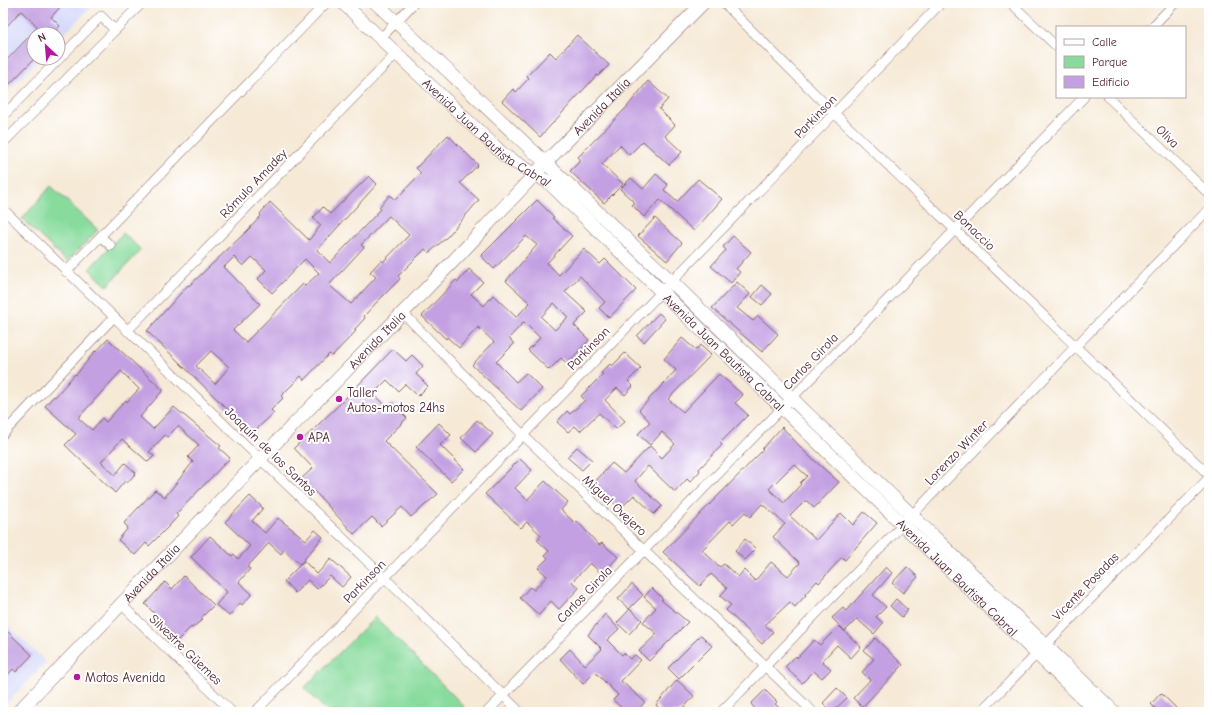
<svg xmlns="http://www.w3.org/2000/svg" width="1212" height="715" font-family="'Comic Neue',sans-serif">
<rect width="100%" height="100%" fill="#fff"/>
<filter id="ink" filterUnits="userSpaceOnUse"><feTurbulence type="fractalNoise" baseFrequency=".025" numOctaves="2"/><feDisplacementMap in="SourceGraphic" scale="8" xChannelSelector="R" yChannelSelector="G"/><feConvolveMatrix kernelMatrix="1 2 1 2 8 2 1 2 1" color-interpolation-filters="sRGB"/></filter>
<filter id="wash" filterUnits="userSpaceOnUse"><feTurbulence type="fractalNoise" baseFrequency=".012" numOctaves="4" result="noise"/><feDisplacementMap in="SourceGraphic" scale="16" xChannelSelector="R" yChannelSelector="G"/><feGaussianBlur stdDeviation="0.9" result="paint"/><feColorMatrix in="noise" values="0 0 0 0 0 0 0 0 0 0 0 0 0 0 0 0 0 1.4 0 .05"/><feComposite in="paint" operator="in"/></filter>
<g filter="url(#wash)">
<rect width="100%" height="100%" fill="#f6ead7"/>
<g fill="#d4d8f9">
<path d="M 3,3 L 95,3 L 58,40 L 58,34 L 34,34 L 34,58 L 40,58 L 3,96 Z"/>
<path d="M 3,621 L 46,662 L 3,707 Z"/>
</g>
<g fill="#88db9d" stroke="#697d64">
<path d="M 51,186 L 98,230 L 67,262 L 22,219 Z"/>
<path d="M 123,233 L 141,250 L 107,286 L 89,269 Z"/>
<path d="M 375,617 L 464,706 L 457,712 L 328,712 L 304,688 Z"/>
</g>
<g id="blocks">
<g fill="#c3a0e2" fill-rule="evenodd">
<path d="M 3,3 L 64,3 L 51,17 L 60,26 L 52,34 L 34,34 L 34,59 L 3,91 L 3,64 L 38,27 L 21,11 L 3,30 Z"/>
<path d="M 577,35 L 609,65 L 598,76 L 597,75 L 540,137 L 502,101 L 513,89 L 516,92 L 529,78 L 527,76 L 550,52 L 556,58 Z"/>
<path d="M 648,81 L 668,99 L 659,109 L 675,125 L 665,136 L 682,152 L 669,165 L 643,141 L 629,155 L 620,145 L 602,164 L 623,184 L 604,203 L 570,171 L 581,160 L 578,157 L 627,107 Z"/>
<path d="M 448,135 L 478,165 L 460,183 L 479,200 L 447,237 L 429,253 L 425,249 L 398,276 L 400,279 L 376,303 L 364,316 L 365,318 L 354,330 L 356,331 L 332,356 L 329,354 L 304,380 L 301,376 L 281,396 L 283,398 L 271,410 L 274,413 L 252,433 L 147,331 L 188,285 L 189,286 L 248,230 L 261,216 L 260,214 L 270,202 L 309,240 L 321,225 L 313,218 L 323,207 L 330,214 L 369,176 L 377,184 L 317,250 L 330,263 L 381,209 L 379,207 L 390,195 L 395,200 L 421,173 L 416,168 ZM 389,216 L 409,235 L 383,262 L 381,260 L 370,272 L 376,277 L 351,304 L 329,285 L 364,247 L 361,245 ZM 234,257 L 243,266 L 252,257 L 266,270 L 258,279 L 272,293 L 305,259 L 319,273 L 305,286 L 303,284 L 246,342 L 233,330 L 260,304 L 224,267 ZM 211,351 L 229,367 L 215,384 L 196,366 Z"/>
<path d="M 656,174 L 668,185 L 664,190 L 677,202 L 698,179 L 722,199 L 694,231 L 660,200 L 644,217 L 632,205 L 635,203 L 620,189 L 631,178 L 643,189 Z"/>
<path d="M 537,200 L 554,217 L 552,218 L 572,236 L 547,263 L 559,275 L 584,249 L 600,264 L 605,259 L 636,290 L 609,318 L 599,308 L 605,302 L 580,276 L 565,292 L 587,312 L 574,325 L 589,340 L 567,364 L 561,358 L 549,370 L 528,350 L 540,338 L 524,322 L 509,338 L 514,344 L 496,362 L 516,382 L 526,373 L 542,389 L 521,411 L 472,365 L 494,342 L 478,327 L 459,348 L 447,337 L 446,339 L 422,316 L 456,280 L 458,282 L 469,269 L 483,282 L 471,294 L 484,306 L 493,295 L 516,317 L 530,303 L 506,281 L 537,245 L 526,236 L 494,269 L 481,256 ZM 554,303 L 568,317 L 555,330 L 541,317 Z"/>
<path d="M 655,218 L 682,243 L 667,261 L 638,236 Z"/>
<path d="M 733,236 L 751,252 L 736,269 L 740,272 L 731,283 L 711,266 L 726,250 L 723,247 Z"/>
<path d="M 737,282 L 750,294 L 737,308 L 753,321 L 758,316 L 778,334 L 762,352 L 712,308 Z"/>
<path d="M 762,285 L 772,294 L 762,305 L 752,297 Z"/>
<path d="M 659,313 L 665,319 L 644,342 L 637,336 Z"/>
<path d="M 682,338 L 696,350 L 700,345 L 711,355 L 668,399 L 683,412 L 719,374 L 743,395 L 735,403 L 748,415 L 720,443 L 722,445 L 699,469 L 700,471 L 690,482 L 687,479 L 675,492 L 648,466 L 635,481 L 662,506 L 654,514 L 634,495 L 620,509 L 593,484 L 612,463 L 624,473 L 650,446 L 662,458 L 675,444 L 662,432 L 650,445 L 638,434 L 650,422 L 639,410 L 676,370 L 664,359 Z"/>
<path d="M 108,339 L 163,390 L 140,417 L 153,429 L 174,407 L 221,446 L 219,448 L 230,458 L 176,514 L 178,516 L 170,525 L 149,546 L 146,543 L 135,555 L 118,540 L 128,528 L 124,523 L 155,490 L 165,497 L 193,462 L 188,457 L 199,445 L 178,426 L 167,437 L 165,435 L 149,452 L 154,456 L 148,462 L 122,439 L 101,462 L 115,475 L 125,463 L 136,473 L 127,483 L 125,481 L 115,493 L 65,445 L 76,434 L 45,406 L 54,396 L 55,397 L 75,374 L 76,375 L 95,351 L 96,352 ZM 121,371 L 139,389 L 127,402 L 126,400 L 106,422 L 102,418 L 92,430 L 78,418 Z"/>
<path d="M 393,349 L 406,361 L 412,355 L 423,366 L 416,374 L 428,386 L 418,396 L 405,384 L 398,391 L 387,380 L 373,394 L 387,408 L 392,403 L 407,418 L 384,441 L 438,494 L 411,517 L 402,507 L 381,526 L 372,517 L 354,534 L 318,495 L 301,479 L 313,468 L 294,448 L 344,400 Z"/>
<path d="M 625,353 L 641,368 L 628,381 L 633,386 L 625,395 L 617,388 L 605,400 L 625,421 L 616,429 L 599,413 L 580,431 L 575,426 L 568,432 L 557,422 L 567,411 L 570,414 L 585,400 L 581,396 L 603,374 L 601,373 L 610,364 L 612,366 Z"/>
<path d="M 477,420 L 493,434 L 476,452 L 461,438 Z"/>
<path d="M 439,423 L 451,435 L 440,445 L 464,469 L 451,481 L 416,447 Z"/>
<path d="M 782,427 L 807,454 L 839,482 L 814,508 L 806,500 L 790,516 L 816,540 L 841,513 L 853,525 L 864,512 L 877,523 L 845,560 L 842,557 L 819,583 L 817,581 L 805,594 L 806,595 L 795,607 L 790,602 L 765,625 L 773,632 L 762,644 L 726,610 L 731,605 L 720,596 L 727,588 L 711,574 L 700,586 L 663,552 L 763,450 L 762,449 ZM 794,464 L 807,476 L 800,483 L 801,484 L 784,503 L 769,489 ZM 762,504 L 785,524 L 773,537 L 800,563 L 788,576 L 771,562 L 755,581 L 744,570 L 738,577 L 724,564 L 720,567 L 702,550 L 730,521 L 733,524 L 745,512 L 750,517 Z"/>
<path d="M 577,447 L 592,460 L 582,470 L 567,457 Z"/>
<path d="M 520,459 L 532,470 L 515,488 L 527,500 L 545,481 L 568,502 L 561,510 L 575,523 L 577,521 L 599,545 L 602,543 L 618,557 L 602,574 L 590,563 L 572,582 L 579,588 L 559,609 L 551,601 L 539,615 L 520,598 L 530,587 L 534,590 L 547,576 L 538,568 L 548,558 L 545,555 L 549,551 L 537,540 L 541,535 L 527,522 L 521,528 L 485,494 Z"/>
<path d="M 250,496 L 263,508 L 252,521 L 265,533 L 278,518 L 306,540 L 315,530 L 323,537 L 300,564 L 284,550 L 281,554 L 269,543 L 247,567 L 250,569 L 239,582 L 252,594 L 242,605 L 240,603 L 229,616 L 216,605 L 227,592 L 191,557 L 210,536 L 232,556 L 234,554 L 238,559 L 250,546 L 225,522 Z"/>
<path d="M 745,539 L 756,549 L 745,560 L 735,551 Z"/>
<path d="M 331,559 L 351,577 L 342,587 L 330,576 L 317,589 L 308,580 L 295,593 L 284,581 L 304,561 L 317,574 Z"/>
<path d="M 886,567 L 892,573 L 873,595 L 886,607 L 876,617 L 883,623 L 874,634 L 857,619 L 845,631 L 832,618 L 843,608 L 846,611 Z"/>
<path d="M 907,567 L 918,577 L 903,593 L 892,583 Z"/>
<path d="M 184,576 L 214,605 L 201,618 L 203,619 L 192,628 L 191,627 L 177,641 L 159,622 L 161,620 L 145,604 L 165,582 L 172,589 Z"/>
<path d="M 632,584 L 643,595 L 629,609 L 618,599 Z"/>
<path d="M 652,588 L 663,599 L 661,600 L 688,622 L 649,661 L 639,651 L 657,634 L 643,622 L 656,608 L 644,597 Z"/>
<path d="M 896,599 L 908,610 L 902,617 L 890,606 Z"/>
<path d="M 630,609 L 642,620 L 629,634 L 617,623 Z"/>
<path d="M 605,614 L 619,629 L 607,640 L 622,655 L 624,653 L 630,659 L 635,655 L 641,660 L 621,681 L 645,702 L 636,712 L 618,712 L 622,708 L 613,700 L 618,695 L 595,672 L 583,684 L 560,659 L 570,649 L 585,665 L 602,649 L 588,635 Z"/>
<path d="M 839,626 L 861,647 L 851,658 L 837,645 L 822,661 L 831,669 L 822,678 L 814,671 L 802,683 L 785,667 L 796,656 L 797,658 L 814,640 L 820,645 Z"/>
<path d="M 7,631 L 32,655 L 16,672 L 13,669 L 3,680 L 3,635 Z"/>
<path d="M 701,635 L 712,646 L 679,679 L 668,668 Z"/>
<path d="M 875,638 L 903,665 L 862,707 L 853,698 L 870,680 L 862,672 L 874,659 L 864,651 Z"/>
<path d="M 677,680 L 694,696 L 680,712 L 663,712 L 656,705 Z"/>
<path d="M 837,688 L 847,698 L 832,712 L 823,703 Z"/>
<path d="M 765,690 L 777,702 L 775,704 L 784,712 L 758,712 L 751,704 Z"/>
<path d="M 1161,693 L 1180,712 L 1159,712 L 1151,704 Z"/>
</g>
</g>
</g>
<g filter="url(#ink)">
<use href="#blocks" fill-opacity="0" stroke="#866667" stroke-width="1"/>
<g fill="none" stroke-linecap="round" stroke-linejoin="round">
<g stroke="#866667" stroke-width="10">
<g id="minor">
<path d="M 724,3 L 835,114 L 1209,475"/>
<path d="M 1011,3 L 1057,47"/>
<path d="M 1152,27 L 1175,3"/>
<path d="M 380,39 L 414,3"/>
<path d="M 1108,97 L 1209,194"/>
<path d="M 3,116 L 101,16 L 115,30"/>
<path d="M 3,143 L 142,3"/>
<path d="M 3,209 L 260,459 L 385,578 L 520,712"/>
<path d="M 101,237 L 111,246"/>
<path d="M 66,272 L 326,3"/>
<path d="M 403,313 L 523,435 L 813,712"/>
<path d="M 127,331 L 396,54"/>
<path d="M 3,434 L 114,317"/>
<path d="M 122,605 L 232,712"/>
<path d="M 255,712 L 941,3"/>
<path d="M 487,712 L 1084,97"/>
<path d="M 721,712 L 1209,209"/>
<path d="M 980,712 L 1209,478"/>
</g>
</g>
<g stroke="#866667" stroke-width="14">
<g id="secondary">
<path id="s1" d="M 343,3 L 505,156 L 548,182 L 1097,712"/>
<path d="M 376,3 L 672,282 L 1114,712"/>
<path id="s2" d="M 18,712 L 260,459 L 460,254 L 551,157 L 703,3"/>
</g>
</g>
<use href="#minor" stroke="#fff" stroke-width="9"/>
<use href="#secondary" stroke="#fff" stroke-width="13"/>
</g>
</g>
<g fill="#b5179e" stroke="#fff" stroke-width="1.5">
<circle cx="339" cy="399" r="4"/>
<circle cx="300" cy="437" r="4"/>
<circle cx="77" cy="677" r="4"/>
</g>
<g text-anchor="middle" stroke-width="4" stroke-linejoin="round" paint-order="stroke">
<g font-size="13" fill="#4a1f2b" stroke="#fff">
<text dy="5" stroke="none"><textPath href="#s2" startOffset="841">Avenida Italia</textPath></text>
<text transform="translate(815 116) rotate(-46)" y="5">Parkinson</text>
<text dy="5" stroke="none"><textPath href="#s1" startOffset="194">Avenida Juan Bautista Cabral</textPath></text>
<text transform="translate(1168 136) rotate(44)" y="5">Oliva</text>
<text transform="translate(253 183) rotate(-46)" y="5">Rómulo Amadey</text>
<text transform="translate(975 230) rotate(44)" y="5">Bonaccio</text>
<text dy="5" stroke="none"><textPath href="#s2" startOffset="517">Avenida Italia</textPath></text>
<text transform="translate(588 348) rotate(-46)" y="5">Parkinson</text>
<text dy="5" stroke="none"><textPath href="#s1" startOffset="518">Avenida Juan Bautista Cabral</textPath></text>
<text transform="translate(810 361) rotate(-46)" y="5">Carlos Girola</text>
<text transform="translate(271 451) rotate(44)" y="5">Joaquín de los Santos</text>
<text transform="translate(956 452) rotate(-46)" y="5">Lorenzo Winter</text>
<text transform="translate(615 505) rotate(43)" y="5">Miguel Ovejero</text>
<text dy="5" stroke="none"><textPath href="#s2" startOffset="193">Avenida Italia</textPath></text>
<text dy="5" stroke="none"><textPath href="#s1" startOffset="842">Avenida Juan Bautista Cabral</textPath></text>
<text transform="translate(364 581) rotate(-46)" y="5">Parkinson</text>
<text transform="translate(1085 586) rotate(-46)" y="5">Vicente Posadas</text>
<text transform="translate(584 594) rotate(-46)" y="5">Carlos Girola</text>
<text transform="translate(186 649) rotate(44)" y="5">Silvestre Güemes</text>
</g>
<g font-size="13" fill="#4a1f2b" stroke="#fff" text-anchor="start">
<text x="347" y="397">Taller<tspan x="347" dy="15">Autos-motos 24hs</tspan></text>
<text x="308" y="442">APA</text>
<text x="85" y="682">Motos Avenida</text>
</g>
</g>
<rect width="1212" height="715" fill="none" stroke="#fff" stroke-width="16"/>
<rect x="1056" y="26" width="130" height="72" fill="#ffffff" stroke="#b7a5aa"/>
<rect x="1064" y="39" width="20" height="6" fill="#ffffff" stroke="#b7a5aa"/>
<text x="1092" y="46" font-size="12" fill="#4a1f2b">Calle</text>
<rect x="1064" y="56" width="20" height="12" fill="#88db9d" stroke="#b7a5aa"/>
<text x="1092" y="66" font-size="12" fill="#4a1f2b">Parque</text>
<rect x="1064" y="76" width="20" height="12" fill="#c3a0e2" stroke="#b7a5aa"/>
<text x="1092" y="86" font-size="12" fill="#4a1f2b">Edificio</text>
<g transform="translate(46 46) rotate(334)"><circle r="19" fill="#ffffff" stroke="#b7a5aa"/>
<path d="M0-3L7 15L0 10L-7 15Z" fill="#b5179e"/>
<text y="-6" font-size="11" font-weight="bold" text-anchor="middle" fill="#4a1f2b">N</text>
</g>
</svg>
